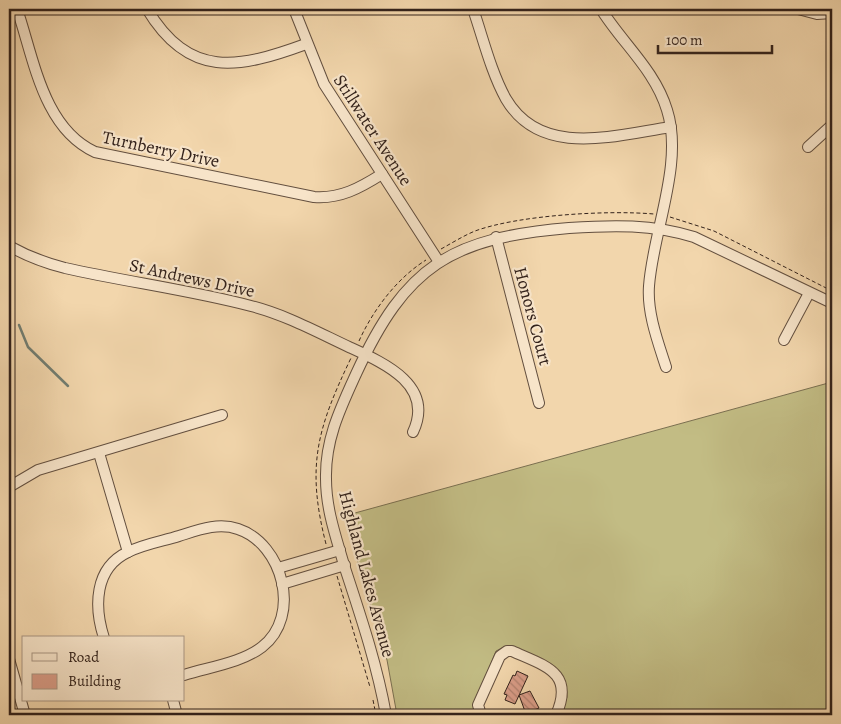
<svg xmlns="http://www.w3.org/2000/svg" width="841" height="724" font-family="Alegreya,serif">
<defs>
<pattern id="building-back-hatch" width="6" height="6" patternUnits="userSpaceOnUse" patternTransform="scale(1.25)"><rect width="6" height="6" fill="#da9d88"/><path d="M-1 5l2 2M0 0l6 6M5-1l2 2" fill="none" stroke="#b1806e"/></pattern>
</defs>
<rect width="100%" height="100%" fill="#f2d6ac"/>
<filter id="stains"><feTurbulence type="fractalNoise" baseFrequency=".004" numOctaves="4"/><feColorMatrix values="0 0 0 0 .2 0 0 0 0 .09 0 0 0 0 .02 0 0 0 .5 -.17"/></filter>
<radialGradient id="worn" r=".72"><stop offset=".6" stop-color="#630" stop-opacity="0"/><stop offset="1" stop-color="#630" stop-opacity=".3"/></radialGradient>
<path fill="#c2bc84" stroke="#7a6f50" d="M 832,382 L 832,715 L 561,715 L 567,697 L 566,685 L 556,668 L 513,646 L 504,647 L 496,651 L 475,704 L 474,710 L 476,715 L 397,715 L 387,660 L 344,516 Z"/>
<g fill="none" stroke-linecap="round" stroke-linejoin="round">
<path stroke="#717d71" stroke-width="2.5" d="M 19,325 L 28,347 L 68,386"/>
</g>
<g fill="url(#building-back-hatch)" stroke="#33221b">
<path d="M 517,671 L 528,676 L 515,704 L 505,700 L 507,695 L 504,694 L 513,675 L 515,676 Z"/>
<path d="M 530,691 L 539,708 L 526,714 L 519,695 Z"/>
</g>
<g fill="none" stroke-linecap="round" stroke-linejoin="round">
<g stroke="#634f3f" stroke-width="12">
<g id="minor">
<path d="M 17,9 C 34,59 43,128 95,152 L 314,197 C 340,199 360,188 382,174"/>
<path d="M 147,9 C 189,79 238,69 306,44"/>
<path d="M 294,9 L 324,84 L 439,262"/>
<path d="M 473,9 C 483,38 491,72 506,99 C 541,159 616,135 671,127"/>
<path d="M 601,9 C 622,43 655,70 667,110 C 684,163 653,231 649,286 C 647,313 658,342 666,367"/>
<path d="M 798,9 L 817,14 L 832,13"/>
<path d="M 808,147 L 832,125"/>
<path d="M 496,237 L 539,403"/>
<path d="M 9,246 C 27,256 45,263 65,268 C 127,282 190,290 251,306 C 286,315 317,332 349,347 C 384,363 435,385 413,432"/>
<path d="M 784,340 L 809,293"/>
<path d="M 99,453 L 128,552"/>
<path d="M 9,487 L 38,470 L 222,415"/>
<path d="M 278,568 L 340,550"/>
<path d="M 282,584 L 345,565"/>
<path d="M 104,638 C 94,607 94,568 128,552 C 144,544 163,541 179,536 C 198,530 218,522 238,529 C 283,544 302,616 262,647 C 241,663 209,667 184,675"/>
<path d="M 9,659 L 25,715"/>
<path d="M 173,700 L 177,715"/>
<path d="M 386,715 C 377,664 360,614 344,565 C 336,537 326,509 326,479 C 325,440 340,409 356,374 C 406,265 451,238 569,228 C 613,225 652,224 694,237 L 832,303"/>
<path d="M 481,715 L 478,705 L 500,656 L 507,651 L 512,651 C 545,666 575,672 556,715"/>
</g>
</g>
<g stroke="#33221b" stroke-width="1" stroke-dasharray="4 2.5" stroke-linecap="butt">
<path d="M 670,217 L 714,231 L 832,291"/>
<path d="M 441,249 C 452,243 463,236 475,231 C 519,215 607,210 654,214"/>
<path d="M 359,341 C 373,310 397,278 426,260"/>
<path d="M 326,544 C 306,466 317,429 351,358"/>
<path d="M 337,576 L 370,687"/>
<path d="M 373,700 L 376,715"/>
</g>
<use href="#minor" stroke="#f7e4c9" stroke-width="10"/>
</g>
<g text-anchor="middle" stroke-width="4.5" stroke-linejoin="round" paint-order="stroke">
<g font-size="18" fill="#33221b" stroke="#f7e4c9">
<text transform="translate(373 130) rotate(57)" y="6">Stillwater Avenue</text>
<text transform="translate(161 149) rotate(12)" y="6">Turnberry Drive</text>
<text transform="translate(192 278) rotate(12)" y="6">St Andrews Drive</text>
<text transform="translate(533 316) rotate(75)" y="6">Honors Court</text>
<text transform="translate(367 574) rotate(75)" y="6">Highland Lakes Avenue</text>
</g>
</g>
<rect width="841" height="724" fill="none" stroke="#f2d6ac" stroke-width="30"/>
<rect x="10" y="10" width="821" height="704" fill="none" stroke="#33221b" stroke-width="2.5"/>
<rect x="15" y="15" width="811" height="694" fill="none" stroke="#33221b"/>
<rect x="22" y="636" width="162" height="65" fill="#f7e4c9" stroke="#a99683"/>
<rect x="32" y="653" width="25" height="8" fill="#f7e4c9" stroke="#a99683"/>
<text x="68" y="662" font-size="15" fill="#33221b">Road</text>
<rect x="32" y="674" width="25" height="15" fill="#da9d88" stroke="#a99683"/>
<text x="68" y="686" font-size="15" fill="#33221b">Building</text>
<path d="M658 45v8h114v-8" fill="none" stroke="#33221b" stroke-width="2.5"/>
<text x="666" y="45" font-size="15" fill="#33221b" stroke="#f7e4c9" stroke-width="4" paint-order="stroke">100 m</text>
<rect width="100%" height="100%" filter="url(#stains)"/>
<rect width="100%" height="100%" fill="url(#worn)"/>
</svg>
